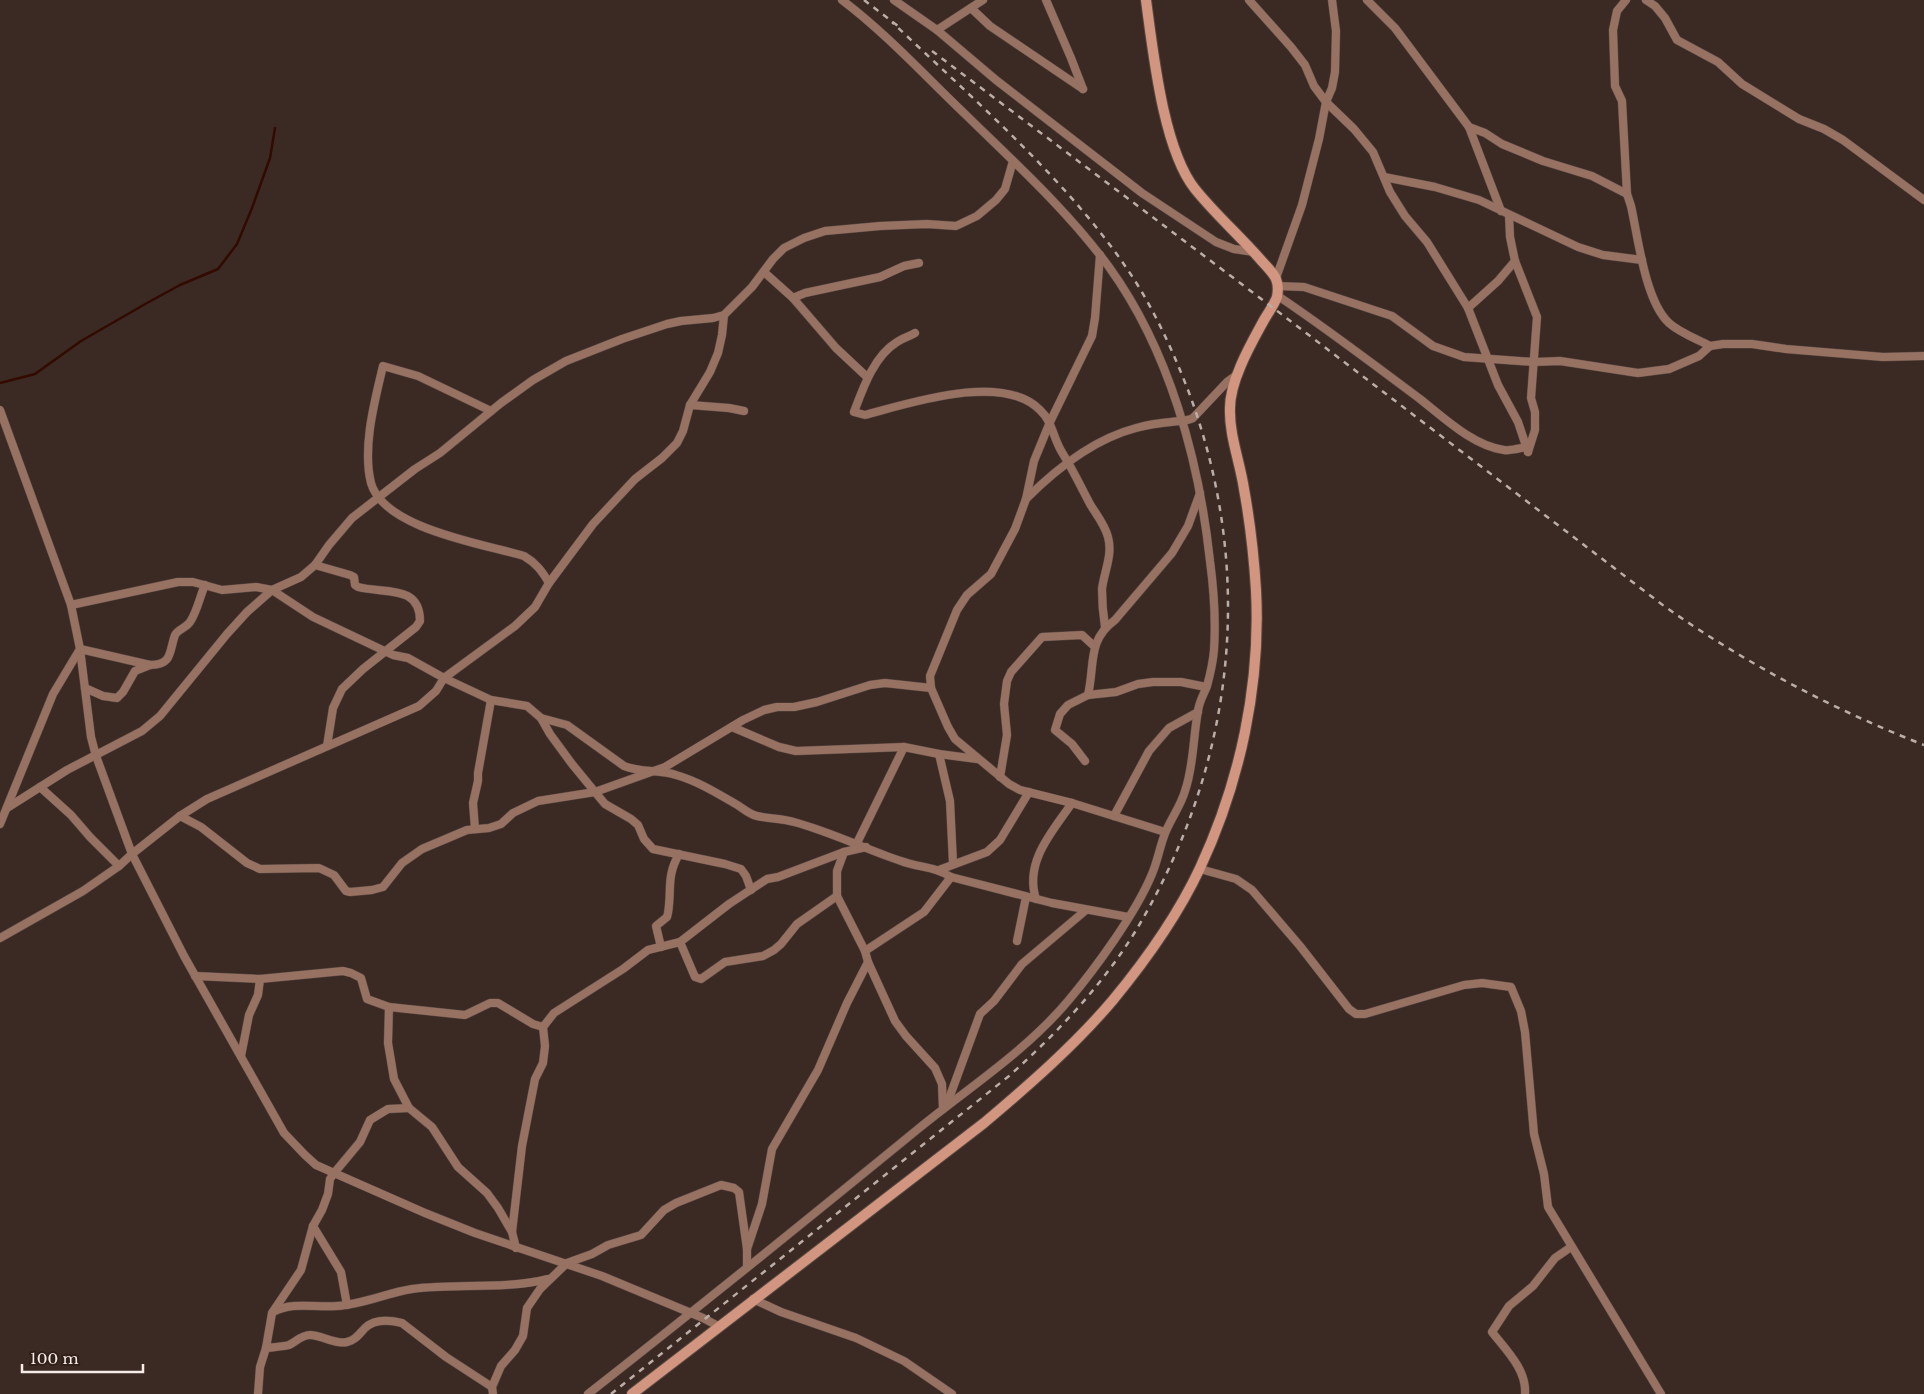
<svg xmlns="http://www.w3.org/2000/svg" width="1924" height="1394" font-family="'Libre Baskerville',serif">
<rect width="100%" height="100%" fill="#3b2a24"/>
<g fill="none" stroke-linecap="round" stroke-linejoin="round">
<path stroke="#330a00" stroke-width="2.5" d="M 0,383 L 35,374 L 81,341 L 147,303 L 180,285 L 218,269 L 237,244 L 252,208 L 270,158 L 275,128"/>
<g stroke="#594943" stroke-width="9">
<g id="street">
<path d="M 894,0 L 937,30 L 996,80 L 1142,193 L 1216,242 L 1234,249 L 1254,252"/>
<path d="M 1046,0 L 1071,58 L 1083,89"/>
<path d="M 1249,0 L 1291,47 L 1305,65 L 1314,86 L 1326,102 L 1354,129 L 1373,152 L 1390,192 L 1405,216 L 1427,242 L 1468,308 L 1498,385 L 1518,422 L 1528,452"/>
<path d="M 1367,0 L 1395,28 L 1469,127 L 1501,211"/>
<path d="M 1626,0 L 1617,11 L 1613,30 L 1615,86 L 1622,101 L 1627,194"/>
<path d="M 1646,0 L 1655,6 L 1665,18 L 1677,40 L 1718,62 L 1742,84 L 1799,119 L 1824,129 L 1843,140 L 1924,200"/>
<path d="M 971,8 L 990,26 L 1083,89"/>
<path d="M 937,30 L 983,0"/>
<path d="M 1469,127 L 1485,133 L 1502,144 L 1543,161 L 1592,176 L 1627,194 L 1631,206 C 1638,237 1645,301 1669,323 C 1680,333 1697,339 1710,346"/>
<path d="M 1384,177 L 1435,187 L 1479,200 L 1578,247 L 1603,255 L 1642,260"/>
<path d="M 1509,215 L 1510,237 L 1515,261 L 1537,317 L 1531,398 L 1535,412 L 1535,430 L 1528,452"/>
<path d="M 1100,255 L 1095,318 L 1092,336 L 1050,422 L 1034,461 L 1026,499 L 1015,529 L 991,574 L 967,595 L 957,610 L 930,676 L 931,688 L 948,727 L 955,739 L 1009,784 L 1020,790 L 1072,803 L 1165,832"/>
<path d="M 764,272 L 793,298 L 836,348 L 867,377"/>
<path d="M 1276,278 L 1302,205 L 1319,139 L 1326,102 L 1332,88 L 1335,72 L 1336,31 L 1332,0"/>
<path d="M 1277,286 L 1304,287 L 1392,316 L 1433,346 L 1464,357 L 1534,362 L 1560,361 L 1638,373 L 1669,369 L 1699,356 L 1710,346 L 1723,344 L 1752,344 L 1786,349 L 1883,357 L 1924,356"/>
<path d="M 1278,296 C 1326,328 1373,364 1420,399 C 1443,417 1473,446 1504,450 C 1511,451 1520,448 1526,447"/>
<path d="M 793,298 L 805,293 L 880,277 L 904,266 L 919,263"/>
<path d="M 1468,308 L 1498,281 L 1515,261"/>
<path d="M 915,333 C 910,336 903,338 897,342 C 874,356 863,388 854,412 L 865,415 C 910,403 1003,372 1040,410 C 1053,422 1053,439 1063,454 C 1073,470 1081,487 1090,504 C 1096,514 1105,525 1108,537 C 1113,555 1104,572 1102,589 C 1102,602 1103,614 1105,627"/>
<path d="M 690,405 L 729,408 L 744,411"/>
<path d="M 0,410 L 71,605 L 80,649 L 91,737 L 96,756 L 132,854 L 184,956 L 284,1133 L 305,1155 L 316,1165 L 425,1213 L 475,1233 L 602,1276 L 703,1318 L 718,1326"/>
<path d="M 491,411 L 418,376 L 383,366 C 375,400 362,447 371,483 C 384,529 484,544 524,556 C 536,563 542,571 549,583"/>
<path d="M 1026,499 C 1057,468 1094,439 1136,428 C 1147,425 1159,423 1171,422 C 1179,420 1186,422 1193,418 L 1227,382 L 1238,374"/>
<path d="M 315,565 L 350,575 L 354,577 L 355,585 L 358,587 C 384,594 420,584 420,621 L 416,627 L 363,669 L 342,689 L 333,708 L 327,746"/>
<path d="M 71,605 L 178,582 L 193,582 L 222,590 L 256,587 L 272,590 L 313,617 L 393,655 L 408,658 L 444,678 L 491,700 L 527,706 L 541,718 L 567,725 L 624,766 C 640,773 659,769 676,775 C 697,781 715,792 734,803 C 742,807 748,814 757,816 C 769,819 782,818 794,822 C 831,832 865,849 901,861 C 920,868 934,866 951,877 L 1052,903 L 1128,917"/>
<path d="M 80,649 L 150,665 C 173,665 169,651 175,635 C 178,629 186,628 190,622 C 197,612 200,596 205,585"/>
<path d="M 85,688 L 103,696 L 117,698 L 123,692 L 135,671 L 150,665"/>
<path d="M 1088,695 C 1095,665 1087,640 1115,620 L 1172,553 L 1188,526 L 1200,493"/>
<path d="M 541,718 L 550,734 L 572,764 L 595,792 L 605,804 L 631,819 L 638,825 L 644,839 L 653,849 L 725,864 L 741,869 L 746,876 L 751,890"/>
<path d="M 732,727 L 779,747 L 796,751 L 904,747 L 939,754 L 977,759"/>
<path d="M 939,754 L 950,801 L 953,863"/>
<path d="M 1085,761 L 1072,744 L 1055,730 L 1060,714 L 1068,705 L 1088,695 L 1116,692 L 1138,684 L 1153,682 L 1181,682 L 1206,687"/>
<path d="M 1000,777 L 1007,735 L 1004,704 L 1007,681 L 1011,672 L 1042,637 L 1082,635 L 1094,646"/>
<path d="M 40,787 L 71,815 L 90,837 L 119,866"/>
<path d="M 7,808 L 67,770 L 142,731 L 160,716 L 227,634 L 247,612 L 272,590 L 301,577 L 315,565 L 329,545 L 352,518 L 415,469 L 440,453 L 501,403 L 533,380 L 566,361 L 622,339 L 667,324 L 681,321 L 713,318 L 724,315 L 752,287 L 773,259 L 784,248 L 804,238 L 825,231 L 880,226 L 927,224 L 956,226 L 977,216 L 996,200 L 1005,189 L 1013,161"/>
<path d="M 180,816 L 201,827 L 247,863 L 260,869 L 319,868 L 334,875 L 346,891 L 350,892 L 372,890 L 383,887 L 402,863 L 422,849 L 467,830 L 489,828 L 501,824 L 513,813 L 538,801 L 595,792 L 665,767 L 743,720 L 764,710 L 777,707 L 794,707 L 817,702 L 870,685 L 885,683 L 931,688"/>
<path d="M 1114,816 L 1149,751 L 1169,728 L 1198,712"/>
<path d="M 0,824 L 53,694 L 80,649"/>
<path d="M 475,829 L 473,803 L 478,781 L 478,773 L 491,700"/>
<path d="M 857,843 L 904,747"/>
<path d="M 844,852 L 837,871 L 837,896 L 865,951 L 868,962 L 895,1021 L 906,1036 L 935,1068 L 942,1084 L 943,1109"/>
<path d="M 1200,869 L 1236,879 L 1252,890 L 1300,946 L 1349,1009 L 1356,1014 L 1365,1014 L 1464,985 L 1482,983 L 1511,987 L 1521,1011 L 1525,1032 L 1534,1134 L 1544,1174 L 1548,1207 L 1661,1394"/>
<path d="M 939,870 L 987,852 L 1000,840 L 1029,792"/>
<path d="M 1036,899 C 1024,862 1052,832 1072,803"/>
<path d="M 0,938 L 83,891 L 119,866 L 132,854 L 180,816 L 207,799 L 419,706 L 436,691 L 444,678 L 515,626 L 535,607 L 549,583 L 593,524 L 635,479 L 662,458 L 677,443 L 683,431 L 690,405 L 710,372 L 718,353 L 722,335 L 724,315"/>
<path d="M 1017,941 L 1026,897"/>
<path d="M 680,942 L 695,977 L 701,979 L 725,962 L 763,956 L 774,950 L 781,944 L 797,924 L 837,896"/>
<path d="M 661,947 L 656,926 L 667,917 L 668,913 C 672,889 666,877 679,854"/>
<path d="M 865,951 L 924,912 L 951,877"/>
<path d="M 195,976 L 260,979 L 343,971 L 351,973 L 361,978 L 367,999 L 389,1007 L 465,1015 L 490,1003 L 498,1003 L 533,1024 L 543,1027"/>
<path d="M 389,1007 L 388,1043 L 394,1079 L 409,1108 L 432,1127 L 458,1167 L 487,1193 L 498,1208 L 512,1232 L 516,1248"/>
<path d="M 241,1056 L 249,1015 L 258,995 L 260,979"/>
<path d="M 947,1104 L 980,1014 L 994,1001 L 1022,964 L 1086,910"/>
<path d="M 313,1226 L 341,1272 L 347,1305"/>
<path d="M 512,1232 L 522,1146 L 535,1079 L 543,1063 L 545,1046 L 543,1027 L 554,1013 L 623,969 L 648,950 L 680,942 L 729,904 L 767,879 L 778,877 L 844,852 L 866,847"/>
<path d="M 747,1266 L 747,1249 L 762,1204 L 772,1149 L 818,1070 L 847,1003 L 868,962"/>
<path d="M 753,1299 L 781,1312 L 856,1338 L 904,1361 L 952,1394"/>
<path d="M 273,1312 C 293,1301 316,1308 337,1306 C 363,1304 387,1293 412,1289 C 457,1283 503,1290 548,1279"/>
<path d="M 266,1348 C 273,1347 282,1347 289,1345 C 296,1342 301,1335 310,1335 C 322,1335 335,1345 347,1342 C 356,1340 359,1334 365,1328 C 375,1318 390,1320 402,1323 L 446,1357 L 492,1387"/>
<path d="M 258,1394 L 260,1367 L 266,1348 L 272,1313 L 301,1270 L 313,1226 L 322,1210 L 328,1194 L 330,1179 L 335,1172 L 360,1142 L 370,1120 L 388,1109 L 409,1108"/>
<path d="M 493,1394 L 492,1387 L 501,1366 L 515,1350 L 523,1336 L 527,1308 L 540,1289 L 567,1263 L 592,1254 L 608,1245 L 641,1235 L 664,1210 L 676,1203 L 721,1185 L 734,1188 L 739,1192 L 747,1249"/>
<path d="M 588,1394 C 699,1307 808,1219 918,1129 C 968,1088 1025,1052 1068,1001 C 1095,969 1136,913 1152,874 C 1158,860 1160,845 1166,831 C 1172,817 1181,805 1185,791 C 1194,765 1193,737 1198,711 C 1199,702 1204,694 1207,686 C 1210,675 1213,662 1214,650 C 1216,620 1214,591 1210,561 C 1199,459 1169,350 1109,267 C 1068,211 1016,164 967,116 C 926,77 887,34 842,0"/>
<path d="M 1525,1394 C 1527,1370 1506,1350 1492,1332 L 1509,1306 L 1533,1286 L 1555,1258 L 1571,1247"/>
</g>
</g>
<g stroke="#594943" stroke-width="12">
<path id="secondary" d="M 632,1394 L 984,1123 C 1029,1085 1075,1045 1113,1000 C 1146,960 1178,915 1200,868 C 1240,782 1261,685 1256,590 C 1254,557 1250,522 1244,489 C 1240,462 1229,435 1230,408 C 1230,380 1251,344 1264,320 C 1268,313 1274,305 1277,297 C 1278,292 1278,284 1276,279 C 1273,272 1265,265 1260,259 C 1239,235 1215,214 1195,189 C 1163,149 1153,51 1146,0"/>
</g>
<use href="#street" stroke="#977162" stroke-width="8"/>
<use href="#secondary" stroke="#d2957f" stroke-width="10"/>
<g stroke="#bbaea9" stroke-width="2.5" stroke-dasharray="6 6" stroke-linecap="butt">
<path d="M 864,0 L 898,26"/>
<path d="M 932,51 L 1272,307 L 1664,606 C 1745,663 1832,709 1924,745"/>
<path d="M 611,1394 L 1009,1076 C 1058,1032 1104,984 1138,927 C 1236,761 1256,571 1188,390 C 1174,354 1158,318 1137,284 C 1076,187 975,101 892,22"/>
</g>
</g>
<path d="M22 1364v8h121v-8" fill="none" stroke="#f7ece7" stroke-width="2.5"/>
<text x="30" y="1364" font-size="15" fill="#f7ece7" stroke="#31201a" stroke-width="4" paint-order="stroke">100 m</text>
</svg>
